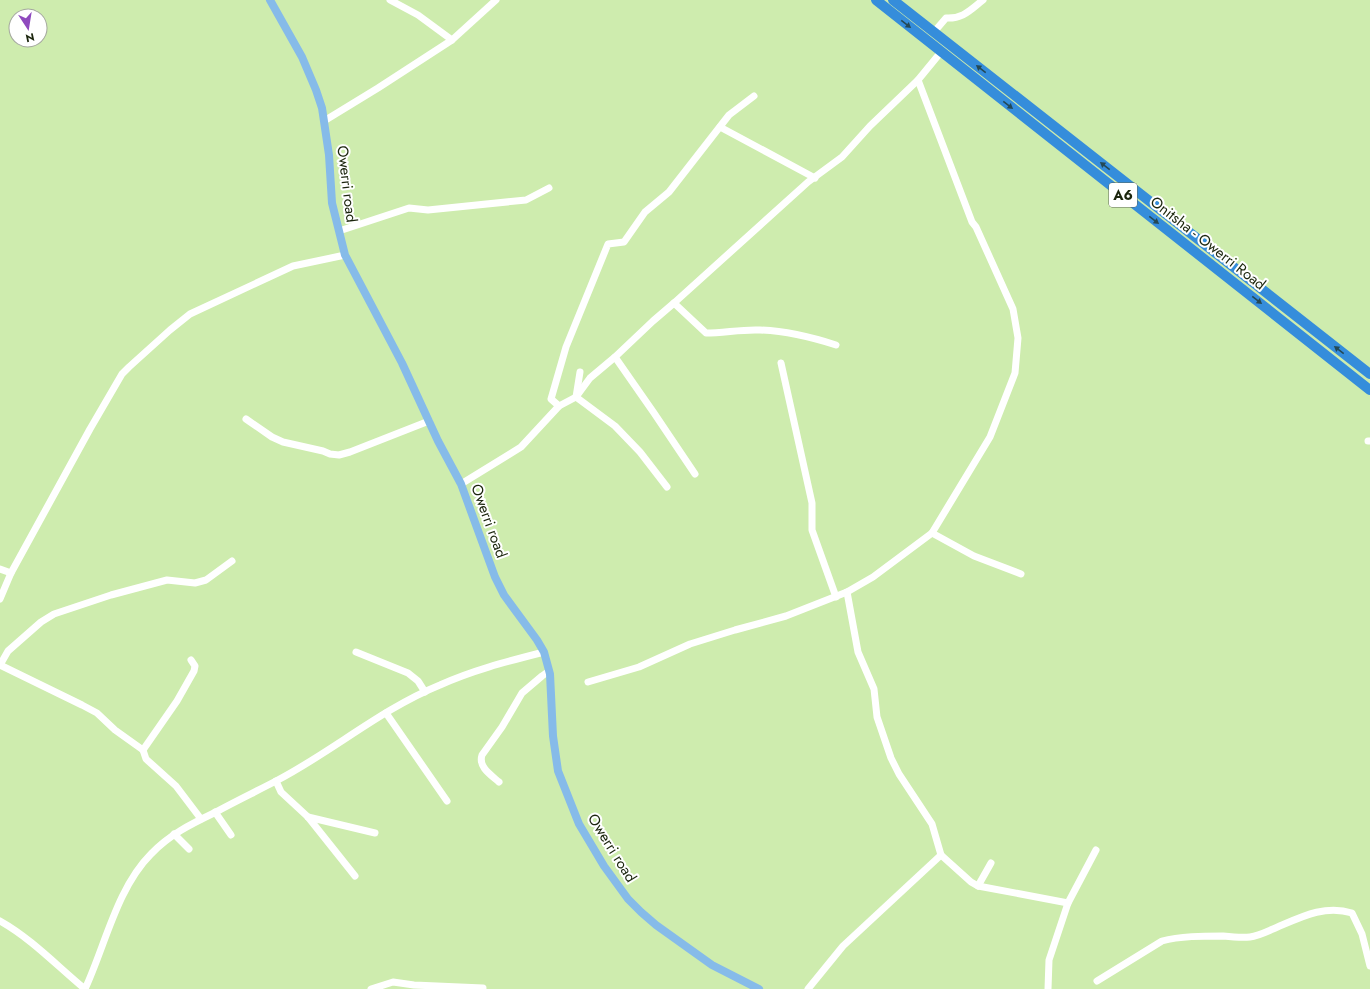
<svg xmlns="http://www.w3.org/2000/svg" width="1370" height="989" font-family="Jost,sans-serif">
<rect width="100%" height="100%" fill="#ceecae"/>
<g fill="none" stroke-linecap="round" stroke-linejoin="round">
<g stroke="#fff" stroke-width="7">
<path d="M 390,0 L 418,15 L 452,40"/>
<path d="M 934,32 L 946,18 C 963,19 970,10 983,0"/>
<path d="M 324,121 L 378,88 L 452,40 L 496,0"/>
<path d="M 720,127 L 815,178"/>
<path d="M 339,231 L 409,208 L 428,210 L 526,200 L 549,188"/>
<path d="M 674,303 L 706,333 C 724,333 742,329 760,330 C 786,331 811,337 836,345"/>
<path d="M 615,357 L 654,413 L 695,474"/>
<path d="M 781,363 L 812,503 L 812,530 L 836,597"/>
<path d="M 580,372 L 576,397 L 615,426 L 640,452 L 667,487"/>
<path d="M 559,406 L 551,399 L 566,347 L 608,244 L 624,242 L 645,212 L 669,192 L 729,115 L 754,96"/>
<path d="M 246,419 L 272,437 L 283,442 L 323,451 L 330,454 L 339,455 L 350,452 L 429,421"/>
<path d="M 1368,441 L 1370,441"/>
<path d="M 461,484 L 521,447 L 559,406 L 576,397 L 590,378 L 615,357 L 653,321 L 674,303 L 808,182 L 842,157 L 870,126 L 918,80 L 941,52"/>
<path d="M 932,533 L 974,556 L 1021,574"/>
<path d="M 0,569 L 11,573"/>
<path d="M 847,592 L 858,652 L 874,689 L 877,717 L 891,758 L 899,774 L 932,824 L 941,855 L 971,882 L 978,886 L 1068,903"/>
<path d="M 0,599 L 11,573 L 90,429 L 122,374 L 129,367 L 170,330 L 190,314 L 293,266 L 345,255"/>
<path d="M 356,652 L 408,673 L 418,681 L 425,692"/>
<path d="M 191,660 L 195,666 L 194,671 L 177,701 L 143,750 L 146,759 L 176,786 L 201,819"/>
<path d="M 0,665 L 8,651 L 41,622 L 54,614 L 111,595 L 167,580 L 195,583 L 206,580 L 232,561"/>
<path d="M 0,665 L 82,705 L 97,713 L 115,730 L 143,750"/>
<path d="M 588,682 L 639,667 L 690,644 L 735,630 L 786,616 L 847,592 L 873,577 L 932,533 L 990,437 L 1015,373 L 1018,338 L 1013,309 L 976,227 L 972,222 L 918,80"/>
<path d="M 386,713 L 447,801"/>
<path d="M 276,781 L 281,792 L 308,817 L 355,876"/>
<path d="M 499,782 C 491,775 478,767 482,755 L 502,727 L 522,693 L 542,676 L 549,671"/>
<path d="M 215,812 L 231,835"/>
<path d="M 308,817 L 375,833"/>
<path d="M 174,834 L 189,849"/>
<path d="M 978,886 L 991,863"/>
<path d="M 0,921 C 32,939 57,966 85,989 C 105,946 117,888 151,854 C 169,835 191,824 214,813 C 234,802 255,792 276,781 C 332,752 381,709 440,685 C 473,670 509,661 544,652"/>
<path d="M 1097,981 L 1162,941 C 1180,936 1203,936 1223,936 C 1232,937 1241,938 1250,937 C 1258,936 1266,932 1273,929 C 1299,918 1324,904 1352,913 L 1362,934 L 1370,966"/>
<path d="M 371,989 L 393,982 L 414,985 L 483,988"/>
<path d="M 808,989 L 843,946 L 941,855"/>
<path d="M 1048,989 L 1049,960 L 1068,903 L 1096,850"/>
</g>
<path stroke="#86bbe9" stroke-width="8" d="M 270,0 L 302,57 L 316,90 L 322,108 L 329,155 L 332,203 L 345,255 L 402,363 L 438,441 L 461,484 L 495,577 L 504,595 L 537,640 L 544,652 L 550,674 L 553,736 L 558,771 L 579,824 L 604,866 L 628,899 L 641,912 L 656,925 L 712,965 L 759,989"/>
<g stroke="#358ddb" stroke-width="10">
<path d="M 876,0 L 1370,390"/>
<path d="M 893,0 L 1370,374"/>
</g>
</g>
<defs><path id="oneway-solid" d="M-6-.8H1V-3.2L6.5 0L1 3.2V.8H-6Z"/></defs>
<g fill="#244955">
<use href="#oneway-solid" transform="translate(906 24) rotate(38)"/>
<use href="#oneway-solid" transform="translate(981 69) rotate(-142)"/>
<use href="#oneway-solid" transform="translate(1008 105) rotate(38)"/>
<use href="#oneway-solid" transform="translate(1105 166) rotate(-142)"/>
<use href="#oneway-solid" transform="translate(1154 220) rotate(38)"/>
<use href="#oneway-solid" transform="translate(1257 300) rotate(38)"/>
<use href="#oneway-solid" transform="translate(1339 350) rotate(-142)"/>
</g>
<g text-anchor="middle" stroke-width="4" stroke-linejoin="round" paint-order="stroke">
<rect fill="#fff" stroke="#5f6656" stroke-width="1" x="1109" y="183" width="28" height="24" rx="3"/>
<g font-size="14" font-weight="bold" fill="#1b250d">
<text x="1123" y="200">A6</text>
</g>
<g font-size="15" fill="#1b250d" stroke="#fff">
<text transform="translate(347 184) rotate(83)" y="5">Owerri road</text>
<text transform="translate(1208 243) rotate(38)" y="5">Onitsha - Owerri Road</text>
<text transform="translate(489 521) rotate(70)" y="5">Owerri road</text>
<text transform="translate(612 848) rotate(58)" y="5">Owerri road</text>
</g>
</g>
<g transform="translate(28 28) rotate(168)"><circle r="19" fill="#ffffff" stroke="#a4a89e"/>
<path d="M0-3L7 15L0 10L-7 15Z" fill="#8f4abe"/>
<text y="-6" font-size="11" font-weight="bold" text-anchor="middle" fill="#1b250d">N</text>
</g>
</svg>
